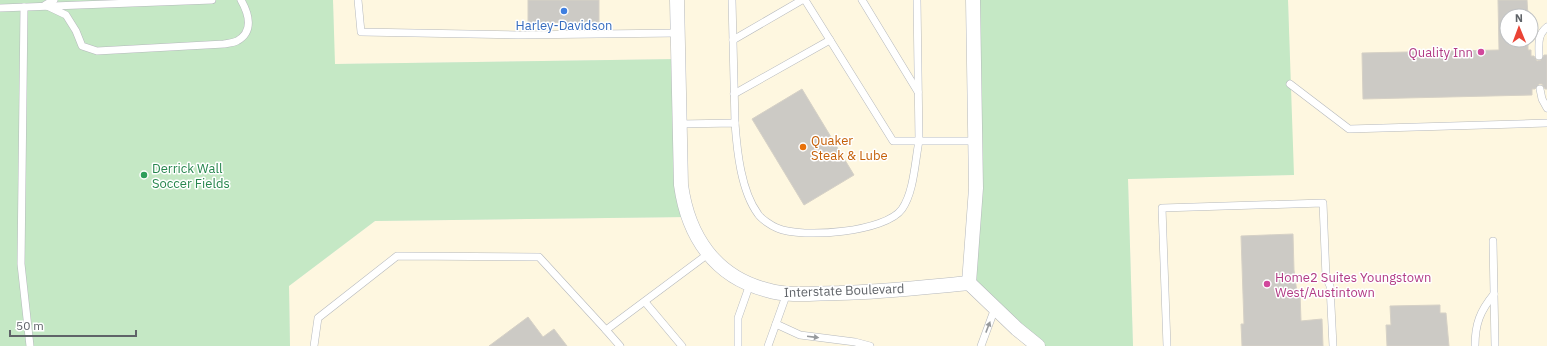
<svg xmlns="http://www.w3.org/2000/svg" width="1547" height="346" font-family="'IBM Plex Sans',sans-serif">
<rect width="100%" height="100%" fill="#f1efe8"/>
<g fill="#fef7e0" fill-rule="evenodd">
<path d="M 333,0 L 973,0 L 1031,346 L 290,346 L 289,286 L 375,221 L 687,217 L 678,59 L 334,64 Z"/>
<path d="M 1288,0 L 1547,0 L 1547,346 L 1133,346 L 1128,179 L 1293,175 ZM 1507,16 L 1531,16 L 1531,40 L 1507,40 Z"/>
</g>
<g fill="#c5e8c5">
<path d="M 0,0 L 333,0 L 335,64 L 678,59 L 688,217 L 375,221 L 289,286 L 290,346 L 0,346 Z"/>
<path d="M 973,0 L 1288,0 L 1294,175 L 1128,179 L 1133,346 L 1031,346 L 969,283 Z"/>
</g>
<g fill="#cccac5" stroke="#d6d1c6">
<path d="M 528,0 L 599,0 L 599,22 L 528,23 Z"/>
<path d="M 1498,0 L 1527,0 L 1528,16 L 1507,16 L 1507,40 L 1528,40 L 1528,50 L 1531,50 L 1531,56 L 1534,56 L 1537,61 L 1541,60 L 1544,55 L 1547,55 L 1547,89 L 1545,89 L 1542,84 L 1539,84 L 1535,89 L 1532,89 L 1532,95 L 1363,99 L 1362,53 L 1499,50 Z"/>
<path d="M 802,89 L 854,175 L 804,205 L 752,119 Z"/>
<path d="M 1293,234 L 1294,270 L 1297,293 L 1300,293 L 1301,321 L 1322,319 L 1323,346 L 1242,346 L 1241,324 L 1244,324 L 1241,236 Z"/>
<path d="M 1440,305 L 1440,313 L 1446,313 L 1449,346 L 1387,346 L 1386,325 L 1391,325 L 1390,306 Z"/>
<path d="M 528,317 L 543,337 L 554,329 L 567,346 L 489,346 Z"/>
</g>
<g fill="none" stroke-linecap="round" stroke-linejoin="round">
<g stroke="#b5b8bc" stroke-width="8">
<g id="service">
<path d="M 54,0 L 45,5 L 66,15 L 76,31 L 82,46 L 97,51 L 224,44 C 228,43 233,43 237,41 C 254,32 249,14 241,0"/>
<path d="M 358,0 L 361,32 L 518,35 L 678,33"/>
<path d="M 732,0 L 735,123"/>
<path d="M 805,0 L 893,141 L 919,141 L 917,0"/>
<path d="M 862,0 L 918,92"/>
<path d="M 24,7 L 21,264 L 30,346"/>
<path d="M 0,8 L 212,0"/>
<path d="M 733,40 L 802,0"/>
<path d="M 1539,56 C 1539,44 1537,35 1547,27"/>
<path d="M 1290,84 L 1349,129 L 1547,123"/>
<path d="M 1540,89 L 1542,99 L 1547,108"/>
<path d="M 734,94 L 830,40"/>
<path d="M 680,124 L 735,123 C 737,151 741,191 758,214 C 761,219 772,226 777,228 C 802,239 886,232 902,209 C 914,192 915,161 919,141 L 975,141"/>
<path d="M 1493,241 L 1495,346"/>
<path d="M 645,302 L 682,346"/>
<path d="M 776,324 L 800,335 L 855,342 L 870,346"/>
<path d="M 606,330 L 620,346"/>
<path d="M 314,346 L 318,318 L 397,256 L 539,257 L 606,330 L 708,254"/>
<path d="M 738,346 L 738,318 L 750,284"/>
<path d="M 768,346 L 787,293"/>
<path d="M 981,346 L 995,308"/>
<path d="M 1167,346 L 1162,208 L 1323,203 L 1326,277 L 1330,286 L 1333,346"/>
<path d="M 1475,346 C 1475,324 1480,311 1494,294"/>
</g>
</g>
<g stroke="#b5b8bc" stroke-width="15">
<g id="minor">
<path d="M 677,0 L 681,185 C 688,236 715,277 767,290 C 790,297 816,293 839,293 C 883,292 926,287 969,283"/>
<path d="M 969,283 L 976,188 L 973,0"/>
<path d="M 969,283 L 1017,329 L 1038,346"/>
</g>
</g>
<use href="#service" stroke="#fff" stroke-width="7"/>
<use href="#minor" stroke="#fff" stroke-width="14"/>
</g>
<defs><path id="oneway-solid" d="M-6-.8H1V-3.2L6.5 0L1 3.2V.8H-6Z"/></defs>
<g fill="#979a9d">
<use href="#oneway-solid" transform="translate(988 327) rotate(-69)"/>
<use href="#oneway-solid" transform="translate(813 337) rotate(7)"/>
</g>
<circle fill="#3f7fe0" stroke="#fff" stroke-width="1.5" cx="564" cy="11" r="4"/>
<g fill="#d1479c" stroke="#fff" stroke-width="1.5">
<circle cx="1481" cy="52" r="4"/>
<circle cx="1267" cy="284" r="4"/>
</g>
<circle fill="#e8710a" stroke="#fff" stroke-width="1.5" cx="803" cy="147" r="4"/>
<circle fill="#2e9e5b" stroke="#fff" stroke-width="1.5" cx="144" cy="175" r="4"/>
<g text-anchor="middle" stroke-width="3" stroke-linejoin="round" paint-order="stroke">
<g font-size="13" fill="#366cbe" stroke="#fff">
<text x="564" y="30">Harley-Davidson</text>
</g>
<g font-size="13" fill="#b23c85" stroke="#fff" text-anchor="end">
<text x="1473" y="57">Quality Inn</text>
<text x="1275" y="282" text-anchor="start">Home2 Suites Youngstown<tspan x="1275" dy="15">West/Austintown</tspan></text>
</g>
<g font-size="13" fill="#c56008" stroke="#fff" text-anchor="start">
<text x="811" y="145">Quaker<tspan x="811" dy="15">Steak &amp; Lube</tspan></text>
</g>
<g font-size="13" fill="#27864d" stroke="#fff" text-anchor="start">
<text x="152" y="173">Derrick Wall<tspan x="152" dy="15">Soccer Fields</tspan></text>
</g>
<g font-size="13" fill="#5f6368" stroke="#fff">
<text transform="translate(844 290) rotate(-2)" y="5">Interstate Boulevard</text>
</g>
</g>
<g transform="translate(1519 28) rotate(359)"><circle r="19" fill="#ffffff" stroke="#bfc1c3"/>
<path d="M0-3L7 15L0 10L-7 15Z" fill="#ea4335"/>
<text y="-6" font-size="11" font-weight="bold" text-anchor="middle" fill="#5f6368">N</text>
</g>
<path d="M10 330v6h126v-6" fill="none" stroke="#5f6368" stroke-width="2"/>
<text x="16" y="330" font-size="12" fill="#5f6368" stroke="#ffffff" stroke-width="3" paint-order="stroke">50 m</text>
</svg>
